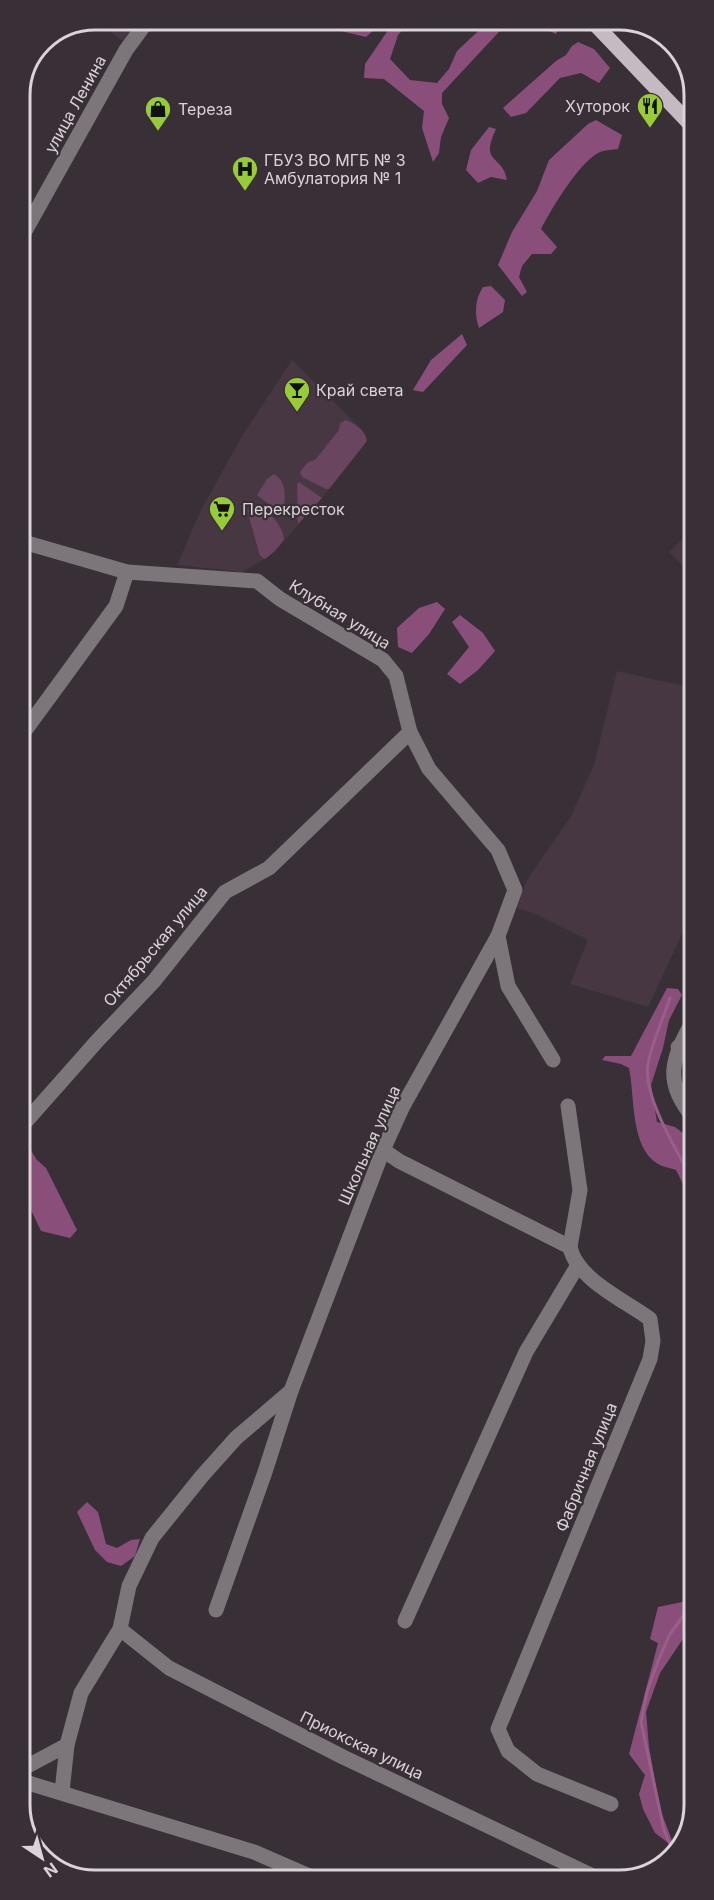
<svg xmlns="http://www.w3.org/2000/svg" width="714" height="1900" font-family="Inter,sans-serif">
<rect width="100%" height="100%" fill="#392f36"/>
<g fill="#473742">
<path d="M 94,20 L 139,20 L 123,41 Z"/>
<path d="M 292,360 L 356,424 L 366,435 L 367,441 L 322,498 L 274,552 L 265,559 L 242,572 L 177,565 L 200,512 L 242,436 Z"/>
<path d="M 693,529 L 693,576 L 669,552 Z"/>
<path d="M 617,671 L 693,688 L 693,902 L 689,919 L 648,1007 L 570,984 L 588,940 L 535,914 L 517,908 L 527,880 L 571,816 L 594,765 Z"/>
</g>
<g fill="#69455f">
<path d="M 346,420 C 356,424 365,430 367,441 L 329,489 L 326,489 L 302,477 L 300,472 L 308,462 L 315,460 L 339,430 L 340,423 Z"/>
<path d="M 274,474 C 287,481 285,498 284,511 L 270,505 L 257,495 L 267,479 Z"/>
<path d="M 299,482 L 322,498 L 298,524 L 297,484 Z"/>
<path d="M 254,504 C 268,510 283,525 284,540 L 274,552 L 265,559 L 260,556 L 247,510 Z"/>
</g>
<g fill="#894f7a">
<path d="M 323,20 L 345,20 L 350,24 L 364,20 L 385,20 L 366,37 L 337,30 Z"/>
<path d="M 395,20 L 412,20 L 398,35 L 390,59 L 410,80 L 437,83 L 449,69 L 457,51 L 490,20 L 510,20 L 442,93 L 442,104 L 449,118 L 441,137 L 439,153 L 433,162 L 422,128 L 424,111 L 384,79 L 364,78 L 365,64 Z"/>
<path d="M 531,20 L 563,20 L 556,34 L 537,25 Z"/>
<path d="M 578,42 L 594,49 L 610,68 L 599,83 L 581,73 L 560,78 L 526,113 L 511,117 L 503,108 L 556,61 L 566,55 L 572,46 Z"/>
<path d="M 596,120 L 622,135 L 618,149 C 612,150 605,150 600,152 C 579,162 552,208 541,229 L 557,247 L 551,254 L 532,254 L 522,266 L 519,277 L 527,292 L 522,296 L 498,265 L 512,232 L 537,191 L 549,160 L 588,124 Z"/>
<path d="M 489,127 L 496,129 C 479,165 503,154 507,180 L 491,177 L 478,183 L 466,170 L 471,150 Z"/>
<path d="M 491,286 L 505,300 L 503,312 L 479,328 C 474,314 475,299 483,287 Z"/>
<path d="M 462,334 L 467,345 L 423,392 L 413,390 L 431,360 Z"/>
<path d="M 437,602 L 445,609 L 429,634 L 412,653 L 398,647 L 397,628 L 419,608 Z"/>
<path d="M 460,615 L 483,633 L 495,651 L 478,670 L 460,684 L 447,674 L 469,647 L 452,622 Z"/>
<path d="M 667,988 L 678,989 L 682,995 L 669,1020 L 663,1048 L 651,1085 L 657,1122 L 675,1127 L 692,1140 L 694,1206 L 676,1170 C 671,1168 663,1167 658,1164 C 630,1148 635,1096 629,1068 L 621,1064 L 602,1060 L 605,1056 L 631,1056 Z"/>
<path d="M 21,1143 L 27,1144 L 37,1160 L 46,1168 L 77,1230 L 70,1238 L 41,1231 L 21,1189 Z"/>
<path d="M 87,1502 L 98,1512 L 106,1544 L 117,1548 L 131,1540 L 140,1539 L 135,1556 L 121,1566 L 107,1562 L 95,1550 L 77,1512 Z"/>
<path d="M 694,1591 L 694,1631 L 689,1630 L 660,1673 L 646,1712 L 649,1747 L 660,1809 L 673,1843 L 667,1842 L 655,1833 L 643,1809 L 639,1794 L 645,1775 L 629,1754 L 658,1643 L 650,1639 L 658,1607 L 687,1601 Z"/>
</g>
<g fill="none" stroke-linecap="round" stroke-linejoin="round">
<g stroke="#9a5e8a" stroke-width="3">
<path d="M 670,998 C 663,1019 652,1042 648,1064 C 642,1096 679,1154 694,1183"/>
<path d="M 672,1855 L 672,1849 L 664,1830 L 641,1722 L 647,1692 L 658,1661 L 670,1634 L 694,1601"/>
</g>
<g stroke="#7c767a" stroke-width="15">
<path d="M 20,240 L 126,50 L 148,20"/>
<path d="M 20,541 L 127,572 L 257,581 L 280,599 L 383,660 L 396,676 L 410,732 L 429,769 L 498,850 L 515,890 L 498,936 L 403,1106 L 383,1150 L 291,1391 L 265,1472 L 216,1610"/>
<path d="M 21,736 L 116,606 L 127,572"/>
<path d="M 498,936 L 508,986 L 553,1060"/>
<path d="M 693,1021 C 672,1059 663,1081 693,1117"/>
<path d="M 678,1047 L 693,1056"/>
<path d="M 568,1106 L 580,1190 L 570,1247 C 576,1279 626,1301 650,1319 L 653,1341 L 650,1359 L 498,1729 L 508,1751 L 537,1774 L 611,1804"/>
<path d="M 21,1127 L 98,1040 L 154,981 L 225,892 L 269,868 L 410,732"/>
<path d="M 383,1150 L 399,1161 L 570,1247"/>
<path d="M 405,1621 L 526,1352 L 578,1265"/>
<path d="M 120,1629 L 169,1668 L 343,1757 L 597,1878"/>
<path d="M 67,1745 L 81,1693 L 120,1629 L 129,1586 L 152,1538 L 202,1476 L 236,1438 L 291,1391"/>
<path d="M 22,1769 L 67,1745 L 62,1792"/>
<path d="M 22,1781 L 254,1852 L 316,1879"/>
</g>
<path stroke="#c5bac2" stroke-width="15" d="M 591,20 L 692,126"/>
</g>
<defs>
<g id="restaurant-pin" transform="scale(1.35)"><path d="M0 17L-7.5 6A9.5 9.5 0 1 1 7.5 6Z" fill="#98cb38" stroke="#392f36"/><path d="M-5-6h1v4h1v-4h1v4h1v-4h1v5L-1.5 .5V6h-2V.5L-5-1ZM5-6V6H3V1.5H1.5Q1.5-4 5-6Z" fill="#111"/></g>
<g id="shop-pin" transform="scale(1.35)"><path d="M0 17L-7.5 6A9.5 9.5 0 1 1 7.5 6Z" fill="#98cb38" stroke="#392f36"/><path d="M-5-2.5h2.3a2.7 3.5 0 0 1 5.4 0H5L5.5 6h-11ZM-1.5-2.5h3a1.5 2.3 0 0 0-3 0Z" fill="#111"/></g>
<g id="hospital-pin" transform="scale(1.35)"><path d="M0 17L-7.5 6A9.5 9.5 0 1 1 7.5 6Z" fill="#98cb38" stroke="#392f36"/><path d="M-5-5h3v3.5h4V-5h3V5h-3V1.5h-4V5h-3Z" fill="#111"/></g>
<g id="bar-pin" transform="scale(1.35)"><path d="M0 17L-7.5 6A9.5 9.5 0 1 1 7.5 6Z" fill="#98cb38" stroke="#392f36"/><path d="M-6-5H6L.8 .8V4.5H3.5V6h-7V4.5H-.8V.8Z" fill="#111"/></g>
<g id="supermarket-pin" transform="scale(1.35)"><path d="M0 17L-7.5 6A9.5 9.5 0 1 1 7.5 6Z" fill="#98cb38" stroke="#392f36"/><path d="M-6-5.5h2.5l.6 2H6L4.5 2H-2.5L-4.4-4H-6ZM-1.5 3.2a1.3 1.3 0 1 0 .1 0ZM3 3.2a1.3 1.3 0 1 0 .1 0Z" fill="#111"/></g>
</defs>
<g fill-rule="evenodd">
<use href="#restaurant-pin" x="650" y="106"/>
<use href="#shop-pin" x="158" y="109"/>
<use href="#hospital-pin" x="245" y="169"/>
<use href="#bar-pin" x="297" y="390"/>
<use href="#supermarket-pin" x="222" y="509"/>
</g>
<g text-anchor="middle" stroke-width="4.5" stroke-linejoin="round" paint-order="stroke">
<g font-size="16" fill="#dad3d8" stroke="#392f36">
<text transform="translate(75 104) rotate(-61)" y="6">улица Ленина</text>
<text transform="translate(340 614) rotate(32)" y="6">Клубная улица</text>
<text transform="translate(155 946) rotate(-50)" y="6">Октябрьская улица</text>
<text transform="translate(369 1145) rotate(-66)" y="6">Школьная улица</text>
<text transform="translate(586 1467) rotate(-68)" y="6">Фабричная улица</text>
<text transform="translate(362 1745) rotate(26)" y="6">Приокская улица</text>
</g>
<g font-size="16" fill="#dad3d8" stroke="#392f36" text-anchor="start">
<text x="630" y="112" text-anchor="end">Хуторок</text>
<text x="178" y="115">Тереза</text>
<text x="264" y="166">ГБУЗ ВО МГБ № 3<tspan x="264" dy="18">Амбулатория № 1</tspan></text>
<text x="316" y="396">Край света</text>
<text x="242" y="515">Перекресток</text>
</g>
</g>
<path d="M0 0H714V1900H0ZM95 30H619A65 65 0 0 1 684 95V1805A65 65 0 0 1 619 1870H95A65 65 0 0 1 30 1805V95A65 65 0 0 1 95 30Z" fill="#392f36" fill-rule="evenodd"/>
<path fill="none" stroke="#dad3d8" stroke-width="3" d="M95 30H619A65 65 0 0 1 684 95V1805A65 65 0 0 1 619 1870H95A65 65 0 0 1 30 1805V95A65 65 0 0 1 95 30Z"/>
<g transform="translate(42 1858) rotate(144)" stroke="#392f36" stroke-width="4.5" paint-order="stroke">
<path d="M0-4.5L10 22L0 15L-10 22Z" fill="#dad3d8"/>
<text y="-9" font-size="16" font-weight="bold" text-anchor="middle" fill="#dad3d8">N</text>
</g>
</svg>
